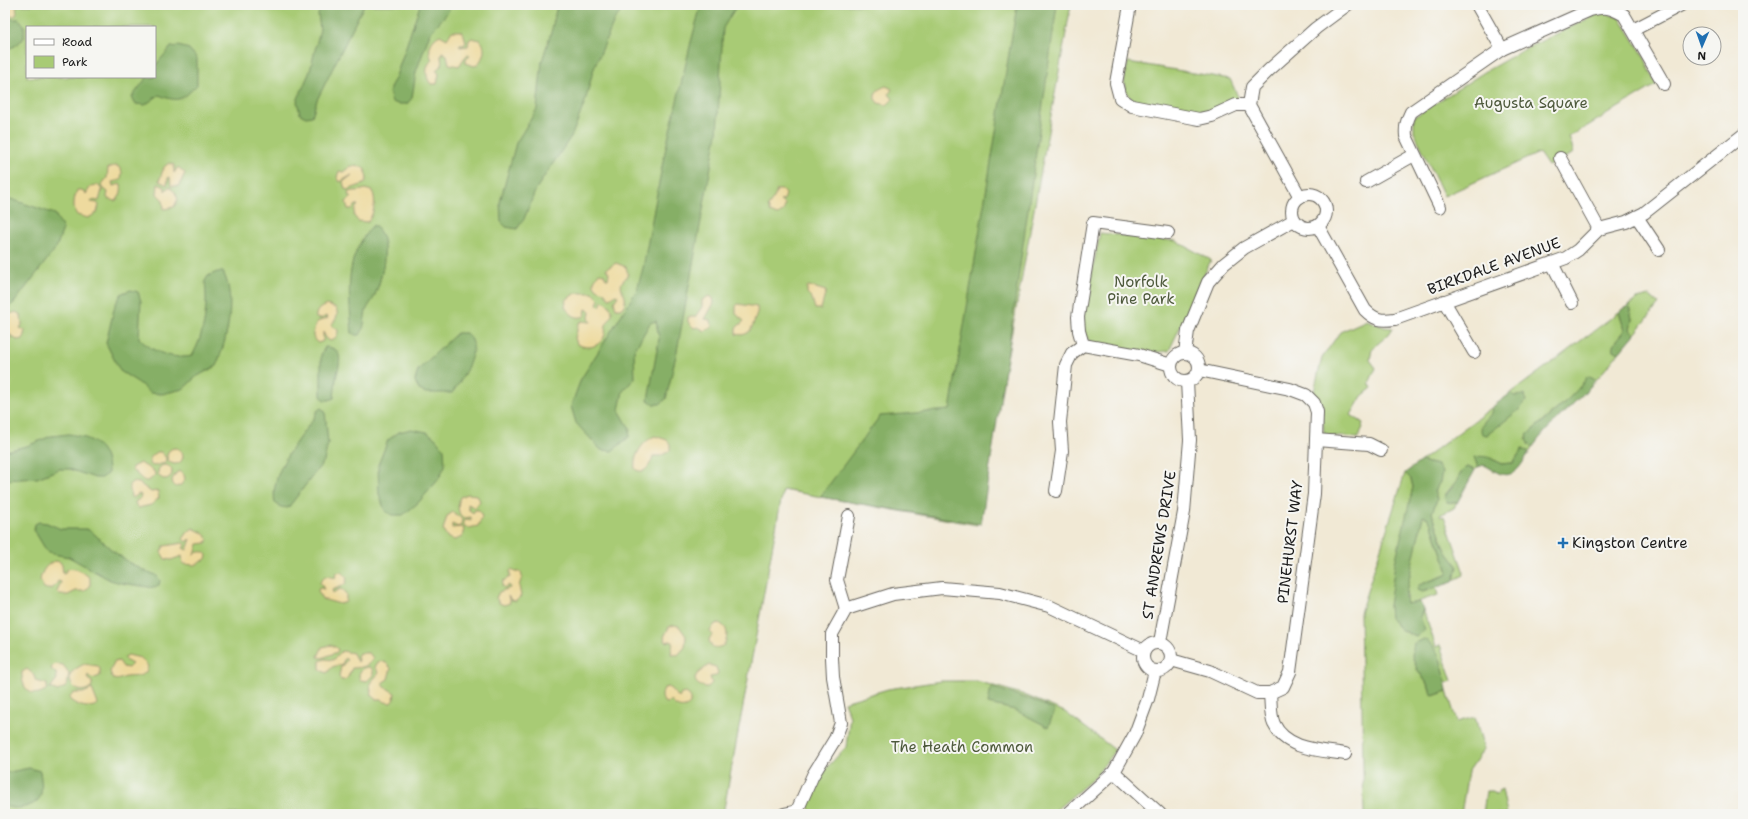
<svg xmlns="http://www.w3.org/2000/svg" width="1748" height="819" font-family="'Shantell Sans',sans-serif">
<rect width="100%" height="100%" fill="#f6f6f2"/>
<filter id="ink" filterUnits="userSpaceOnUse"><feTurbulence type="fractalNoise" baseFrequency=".025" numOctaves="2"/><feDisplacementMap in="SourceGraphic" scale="8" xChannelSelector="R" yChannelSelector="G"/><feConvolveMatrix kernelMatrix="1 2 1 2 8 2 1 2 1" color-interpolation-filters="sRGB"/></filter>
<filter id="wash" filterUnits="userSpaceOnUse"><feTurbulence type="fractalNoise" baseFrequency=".012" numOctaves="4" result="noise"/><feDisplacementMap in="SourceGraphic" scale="16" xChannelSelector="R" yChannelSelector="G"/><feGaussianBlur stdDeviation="0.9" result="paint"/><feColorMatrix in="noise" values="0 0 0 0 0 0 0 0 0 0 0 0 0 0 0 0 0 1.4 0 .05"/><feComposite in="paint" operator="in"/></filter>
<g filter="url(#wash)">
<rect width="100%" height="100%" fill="#f1e9d5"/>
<g fill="#a8cb74" stroke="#627448" fill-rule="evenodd">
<path d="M 5,5 L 1071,5 L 977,525 L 783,490 L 723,814 L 5,814 ZM 27,27 L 155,27 L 155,77 L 27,77 Z"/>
<path d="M 1602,12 L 1620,18 L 1644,56 L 1656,85 L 1569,137 L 1574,153 L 1548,166 L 1539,153 L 1444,196 L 1414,132 L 1414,117 L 1486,71 L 1525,49 Z"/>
<path d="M 1128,62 L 1230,79 L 1239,99 L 1208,113 L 1133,100 C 1120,90 1125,76 1128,62 Z"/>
<path d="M 1100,233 L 1176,241 L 1211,260 L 1169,351 L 1147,353 L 1091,343 L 1085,335 L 1082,324 Z"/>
<path d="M 1650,296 L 1659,304 L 1635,334 L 1630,329 L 1632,319 L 1629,305 L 1637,299 Z"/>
<path d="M 1619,312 L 1625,330 L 1621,337 L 1615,343 L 1614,350 L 1619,353 L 1596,380 L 1587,377 C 1582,390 1541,422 1528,434 L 1528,444 L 1532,448 L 1529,453 L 1522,449 L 1513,463 L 1501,464 L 1492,458 L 1476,462 L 1478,467 L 1475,470 L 1467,467 L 1445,495 L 1447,502 L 1457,503 L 1454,508 L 1440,515 L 1441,517 L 1444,516 L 1463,570 L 1464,575 L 1454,580 L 1457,567 L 1446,551 L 1432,513 L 1437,499 L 1434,491 L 1440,482 L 1437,465 L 1421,461 L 1491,408 L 1493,410 L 1488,419 L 1482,424 L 1480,428 L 1513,396 L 1511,393 Z"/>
<path d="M 1367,320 L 1384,327 L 1393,328 L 1389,334 L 1372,349 L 1370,360 L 1376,368 L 1369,383 L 1372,388 L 1362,396 L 1351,415 L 1363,423 L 1362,426 L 1363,427 L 1358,438 L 1324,435 L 1322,405 L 1313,395 L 1322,358 L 1340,332 Z"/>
<path d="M 1405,473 L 1411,479 L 1413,487 L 1389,606 C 1391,625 1399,630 1416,637 L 1423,609 L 1436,647 L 1440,645 L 1452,681 L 1446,683 L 1440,658 L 1417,669 L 1426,682 L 1433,696 L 1447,691 L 1457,722 L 1475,717 L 1484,749 L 1468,772 L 1461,814 L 1364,814 L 1360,613 Z"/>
<path d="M 1423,516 L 1428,518 L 1432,525 L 1448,572 L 1446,575 L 1424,583 L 1422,592 L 1436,588 L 1438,595 L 1414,603 L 1406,604 L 1407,582 Z"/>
<path d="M 941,681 L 977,681 L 1022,694 L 1065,712 L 1115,750 L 1095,777 L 1051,814 L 813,814 L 808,807 L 821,774 L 846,747 L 850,717 L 844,702 L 888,689 Z"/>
<path d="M 1502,789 L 1507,814 L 1483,814 L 1486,791 L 1493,791 L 1495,794 L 1499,793 L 1498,791 Z"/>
</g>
<g fill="#86af66" stroke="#516641">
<path d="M 324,5 L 364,5 L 317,100 L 312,116 L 306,117 L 300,114 L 297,101 L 310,71 L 320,29 L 318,14 Z"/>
<path d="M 420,5 L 451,5 L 448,12 L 430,33 L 416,72 L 412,98 L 407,104 L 398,104 L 392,102 C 388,92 389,87 395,79 Z"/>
<path d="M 557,5 L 640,5 L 624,8 L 615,19 L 593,71 L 585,102 L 572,135 L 536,189 L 524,219 L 517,229 L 506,227 L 501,222 L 500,202 L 516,143 L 537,109 L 542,61 L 552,29 Z"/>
<path d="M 701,5 L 737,5 L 723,28 L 717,134 L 677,351 L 666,399 L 660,404 L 654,404 L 648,400 L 659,339 L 656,321 L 650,323 L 634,351 L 635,378 L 623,391 L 619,410 L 630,429 L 629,437 L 612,451 L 601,450 L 576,423 L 571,406 L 581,379 L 637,290 L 643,268 L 664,156 L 691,42 Z"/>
<path d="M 1017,5 L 1057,5 L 1008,350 L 981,524 L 820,497 L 880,416 L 950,410 Z"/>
<path d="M 5,19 L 19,19 L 24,25 L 24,38 L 15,46 L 5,50 Z"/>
<path d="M 178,46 L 189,49 L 197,58 L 197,85 C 182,100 179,103 159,95 L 145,105 L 136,104 L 132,97 L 147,77 L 155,77 L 155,66 L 171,47 Z"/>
<path d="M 5,197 L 55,214 L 63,229 L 56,248 L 14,303 L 5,309 Z"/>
<path d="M 373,225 C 393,237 382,278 375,295 C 373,301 368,305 366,311 C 364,319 365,328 360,335 L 356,335 L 352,333 C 349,291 343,259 373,225 Z"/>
<path d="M 217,272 L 223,272 C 237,298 227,341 216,366 L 196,377 L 183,389 L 162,394 L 150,393 L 139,383 L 120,371 L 106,343 L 115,305 L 122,293 L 131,290 L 138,292 L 141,301 L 139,338 C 151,352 174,360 192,356 C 205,333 208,307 205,281 L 208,276 Z"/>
<path d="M 1629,305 L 1632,319 L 1630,329 L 1635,334 L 1619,353 L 1614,350 C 1612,342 1621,337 1625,330 L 1619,312 Z"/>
<path d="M 457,333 L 466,333 C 468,335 471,338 472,340 C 478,353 460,383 452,393 L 426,393 L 419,390 L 415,381 L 418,370 Z"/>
<path d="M 325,347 C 346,348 339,364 336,379 C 335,385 335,392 334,398 L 329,400 L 324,400 L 321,396 L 321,355 Z"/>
<path d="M 1587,376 L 1596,380 C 1576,404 1550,422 1532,448 L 1526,440 L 1528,434 C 1541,423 1582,390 1587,376 Z"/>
<path d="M 1511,393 L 1514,396 L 1524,395 L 1526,401 L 1520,409 L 1487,435 L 1482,434 C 1478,424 1488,419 1493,411 L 1491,408 Z"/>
<path d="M 321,408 L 325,411 L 328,443 L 324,461 L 288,508 L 281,507 L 275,503 C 269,474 297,441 314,418 L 317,411 Z"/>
<path d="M 411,429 L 427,432 L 435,438 L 444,449 L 445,466 L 438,480 L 418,503 L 403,515 L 392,515 L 385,511 L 379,494 L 378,465 L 388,440 L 399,432 Z"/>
<path d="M 69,434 C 93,438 108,446 108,473 L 102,478 L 95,478 L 69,469 L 60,469 L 37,478 L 5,480 L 5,451 L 27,446 L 51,436 Z"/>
<path d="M 1522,449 L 1529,453 C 1522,463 1516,478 1501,474 C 1495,472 1489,467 1484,465 L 1478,467 L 1474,457 C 1486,455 1492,458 1501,464 L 1513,463 Z"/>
<path d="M 1421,461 L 1437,465 L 1442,472 L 1440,482 L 1434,491 L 1437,499 L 1432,513 L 1446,551 L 1458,567 L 1453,582 L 1422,592 L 1417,590 L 1419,585 L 1446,575 L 1448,572 L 1432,525 L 1428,518 L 1423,516 L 1405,597 L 1406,604 L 1420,602 L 1423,609 L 1420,617 L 1425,630 L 1416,637 L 1400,629 L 1390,618 L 1389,606 L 1395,563 L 1413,487 L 1411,479 L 1405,473 Z"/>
<path d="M 1467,467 L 1475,470 L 1457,503 L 1447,502 L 1444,499 C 1446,493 1451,490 1454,485 C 1458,480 1461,469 1467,467 Z"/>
<path d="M 39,522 L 47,523 L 61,529 L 86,529 L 91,531 L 113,551 L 130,563 L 143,570 L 156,575 L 160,580 L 159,585 L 155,588 L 121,583 L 110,580 L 69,557 L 53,554 L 46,550 L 34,530 L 35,524 Z"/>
<path d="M 1424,639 C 1442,648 1444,674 1447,691 L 1433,696 L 1426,682 L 1417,669 L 1412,656 L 1414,643 Z"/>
<path d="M 991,687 L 1032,700 L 1055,710 L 1048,727 L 1015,710 L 988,704 Z"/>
<path d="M 29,768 L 40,771 C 41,779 43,789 40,797 C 34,808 16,810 5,806 L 5,773 Z"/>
</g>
<g fill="#eeda9e" stroke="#857b5d">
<path d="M 5,5 L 16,5 L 17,14 L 14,16 L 6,16 L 7,8 L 6,7 L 5,11 Z"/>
<path d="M 452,31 L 461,31 L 464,35 L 466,42 L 464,45 L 459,45 L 460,47 L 468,46 L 469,40 L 472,38 L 480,40 C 487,47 484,58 477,65 L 474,66 L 466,63 L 466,59 L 470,56 L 469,54 L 465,57 L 459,66 L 449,64 L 447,55 L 442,52 L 441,57 L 442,65 L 436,70 L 439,74 L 437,84 L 431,84 C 425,78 425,65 432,60 C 427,50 430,40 440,35 L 447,39 Z"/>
<path d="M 886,86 L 892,89 L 889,94 L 893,99 L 887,105 L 878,103 L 875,99 C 874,91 879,89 886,86 Z"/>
<path d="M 169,163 L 174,165 L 174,173 L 178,167 L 185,173 L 179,186 L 171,186 L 170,177 L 168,178 L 167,185 L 159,181 L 164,167 Z"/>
<path d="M 114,166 L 118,166 L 122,172 L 121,180 L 112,182 L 113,186 L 121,184 C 122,190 121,197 115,201 L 108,199 L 107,197 L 108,192 L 103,188 L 102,184 L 107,178 L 108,168 Z"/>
<path d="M 351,166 L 363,167 L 365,170 L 367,179 L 364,184 L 347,190 L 345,189 L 343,182 L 352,175 L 340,182 L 337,177 L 339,171 L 343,172 Z"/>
<path d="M 158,184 L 165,187 L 165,191 L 169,187 L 175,192 L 178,199 L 174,207 L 164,209 L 163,200 L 157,194 Z"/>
<path d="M 98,185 L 102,190 L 99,201 L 92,200 L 91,202 L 97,203 L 99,205 L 97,213 L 88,218 L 77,215 C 72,208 74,198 77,190 L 82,190 L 86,194 L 91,186 Z"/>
<path d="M 365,189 L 372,191 C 377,199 374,216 367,222 L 358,221 L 354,216 L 355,209 L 358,205 L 356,205 L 352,209 L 348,209 L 346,202 L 351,198 L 348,195 L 349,192 C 355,190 358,192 365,189 Z"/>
<path d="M 777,190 L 783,190 L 786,194 L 784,200 L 780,201 L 785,204 C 785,209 782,214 777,215 L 770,212 L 768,206 L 774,198 Z"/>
<path d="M 616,263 L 626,267 L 628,274 C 627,278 624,279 622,282 C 618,291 631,296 622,308 L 616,308 L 614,302 L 618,296 L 616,295 L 609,298 L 604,292 L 597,289 L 594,285 L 594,281 L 599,273 L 604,274 L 606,279 L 608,279 L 609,273 L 606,269 Z"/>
<path d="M 809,286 L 826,291 L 821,309 L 815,309 L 812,298 L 807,293 L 807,287 Z"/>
<path d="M 578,293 L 593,293 L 599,299 L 597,304 L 600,307 L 602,301 L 607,303 C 616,314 611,316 606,325 C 605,328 606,333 604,337 C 598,348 587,349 577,344 L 575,338 L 579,323 L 582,321 L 591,322 L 589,318 L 590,311 L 586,309 L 585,316 C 576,320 570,314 565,307 L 566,300 L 574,294 Z"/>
<path d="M 709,296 L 713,298 L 714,303 L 705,319 L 711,320 L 712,327 L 705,331 L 698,327 L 694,328 L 688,322 L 688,317 L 695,317 L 702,307 L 702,300 Z"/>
<path d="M 738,304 L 757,307 C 758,313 756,316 754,322 C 751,331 747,337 736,334 L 736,328 L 744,321 L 736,314 L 736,306 Z"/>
<path d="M 327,305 L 336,308 C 339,315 336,320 331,325 L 338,330 C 338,336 335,339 330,341 L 326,338 L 323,332 L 323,341 L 318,343 C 310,338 313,330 317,322 L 328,318 L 326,316 C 322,318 321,320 316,318 C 315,310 321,307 327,305 Z"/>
<path d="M 16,312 L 21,315 L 22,325 L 20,328 L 25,330 L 23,339 L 17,340 L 9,334 L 11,340 L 7,344 L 5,342 L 5,328 L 9,328 L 5,325 L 5,319 L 10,314 Z"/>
<path d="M 655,436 L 667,440 L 670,444 L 670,451 L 660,456 L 653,456 C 651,464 645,476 635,469 C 633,455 643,441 655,436 Z"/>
<circle cx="175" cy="456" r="8"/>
<path d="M 157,452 L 161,452 L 166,458 L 165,463 L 153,466 L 150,464 L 150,458 Z"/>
<path d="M 140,463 L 154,471 L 155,475 C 147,484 144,482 137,474 C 134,471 131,472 132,467 Z"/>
<circle cx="165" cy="472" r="7"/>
<path d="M 180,471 L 184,475 L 185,479 L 181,485 L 176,487 L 173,484 L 172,480 L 176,473 Z"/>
<path d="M 132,482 L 139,483 L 151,492 L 158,491 L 159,498 L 151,505 L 138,508 L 135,503 L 136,501 L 140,499 L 141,495 L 139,494 L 133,498 L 131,497 L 129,485 Z"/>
<path d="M 468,494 L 477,495 L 480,501 L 475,508 L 468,504 L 468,509 L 473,513 L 475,510 L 479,510 L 482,517 L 478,526 L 469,528 L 464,526 L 464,521 L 467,519 L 471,520 L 471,517 C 469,517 467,518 465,518 C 456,516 458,503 460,497 Z"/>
<path d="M 453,512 L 462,519 L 461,525 L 458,527 L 452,524 L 452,528 L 461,527 L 464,529 L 462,537 L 455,540 L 448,538 L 443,530 L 447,516 Z"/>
<path d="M 193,528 L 203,533 L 208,539 L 206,543 L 198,544 L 196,551 L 193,554 C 198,553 202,549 207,555 L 206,559 L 195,565 L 183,564 L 182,556 L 171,560 L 165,559 L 161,552 L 164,546 L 183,543 L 185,545 L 183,548 L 187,550 L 191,539 L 186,542 L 183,539 L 188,532 Z"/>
<path d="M 55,561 L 60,562 L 62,565 L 63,574 L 64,574 L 67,569 C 76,567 83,572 90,578 L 90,586 L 85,591 L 76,591 L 68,595 L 60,595 L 57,592 L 61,582 L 58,581 C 55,588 50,591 44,588 L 40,581 C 41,572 46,564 55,561 Z"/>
<path d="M 512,569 L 516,572 L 521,572 L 522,577 L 519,586 L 521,596 L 516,601 L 511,600 L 508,596 L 510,603 L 504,605 L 499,603 L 496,598 L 499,592 L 510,588 L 509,585 L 505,588 L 502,586 L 503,581 L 510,577 L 510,571 Z"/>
<path d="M 341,572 L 347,577 L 346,583 L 342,586 L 332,590 L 333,593 L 339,589 L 343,590 L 346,594 L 346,602 L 340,604 L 322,599 L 318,591 L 319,588 L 324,589 L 320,582 L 326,576 L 336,578 L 335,573 Z"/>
<path d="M 719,623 C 729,628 728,636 724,645 C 717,649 710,649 709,639 L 712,635 L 710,631 L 715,624 Z"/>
<path d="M 674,625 L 679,626 L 686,636 L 685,647 L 678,655 L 671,654 L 673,642 L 670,641 L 666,642 L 664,637 L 669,627 Z"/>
<path d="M 332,645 L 338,649 L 337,652 L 322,658 L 318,657 L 322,647 Z"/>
<path d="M 342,651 L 353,653 L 357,662 L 358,660 L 357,656 L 359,653 L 369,653 L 373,658 C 370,667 359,668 352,668 L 348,677 L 345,680 L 341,680 L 339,676 L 341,667 L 347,660 L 345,658 L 342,664 L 332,667 L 327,673 L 320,670 L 320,661 L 325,659 L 333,660 Z"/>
<path d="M 128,655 L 141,658 L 148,666 L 146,672 C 139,678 134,676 126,677 C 121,678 119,681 113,679 L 110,672 L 114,662 L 119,661 L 123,667 L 128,668 L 132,664 L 125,660 L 125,657 Z"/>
<path d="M 381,661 L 386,663 L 391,668 L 388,679 L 382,683 L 385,687 L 395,693 L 394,699 L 391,703 L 385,702 L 381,699 L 376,699 L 371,694 L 370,683 L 379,673 L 375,667 L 378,662 Z"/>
<path d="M 55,664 L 63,665 L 69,673 L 67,686 L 58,691 L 50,688 L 57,679 L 56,673 L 52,670 L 51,668 Z"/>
<path d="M 84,664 L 98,666 L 100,669 L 100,676 L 92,679 L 88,675 L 87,678 L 92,682 L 92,686 C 79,699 63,681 73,671 C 76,668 81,666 84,664 Z"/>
<path d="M 709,665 L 716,667 L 718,673 L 716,676 L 710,677 L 712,683 L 708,687 C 702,687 695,685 695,678 L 697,674 Z"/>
<path d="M 369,667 L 373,670 L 373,675 L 367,681 L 360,680 C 357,672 362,668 369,667 Z"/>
<path d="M 27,669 L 33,674 L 36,681 L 47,684 L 47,689 C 32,700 21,689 22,672 Z"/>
<path d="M 669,687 L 679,698 L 681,694 L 686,693 L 690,696 L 690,704 C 684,710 675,708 671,700 L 667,703 L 664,702 C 661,697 662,693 664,688 Z"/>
<path d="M 92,689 L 98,704 C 89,710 78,706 70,700 L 70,697 L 74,693 L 83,693 Z"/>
</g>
</g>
<g filter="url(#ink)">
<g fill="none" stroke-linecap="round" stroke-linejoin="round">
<g stroke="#67645d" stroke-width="14">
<g id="street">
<path d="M 1130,5 L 1116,83 L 1120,98 L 1132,106 L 1199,119 L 1212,116 L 1236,105 L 1249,105"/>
<path d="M 1477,5 L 1502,49"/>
<path d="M 1633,30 L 1681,5"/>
<path d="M 1560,158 L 1599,229"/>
<path d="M 1366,182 L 1414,155"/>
<circle cx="1309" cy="211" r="17"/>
<path d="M 1300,197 L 1249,105 L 1252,87 L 1269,70 L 1316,28 L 1347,5"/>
<path d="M 1440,207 L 1406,136 C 1405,126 1407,120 1411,112 L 1502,49 L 1590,10 C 1605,6 1611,7 1624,15 L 1664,84"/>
<path d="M 1637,217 L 1659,250"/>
<path d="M 1318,226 L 1365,310 C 1375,320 1381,321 1395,319 L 1566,258 L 1578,250 L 1599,229 L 1626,222 L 1644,213 L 1743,135"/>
<path d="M 1552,263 L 1572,303"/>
<path d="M 1444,301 L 1474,352"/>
<path d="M 1083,345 L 1079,331 L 1078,317 L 1093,223 L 1168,233"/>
<circle cx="1185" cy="367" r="14"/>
<path d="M 1185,353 L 1188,331 L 1208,282 L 1224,264 L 1244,248 L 1294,220"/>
<path d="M 1316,440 L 1369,444 L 1381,450"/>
<path d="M 1056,491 L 1062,451 L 1060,422 L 1066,365 L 1072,353 L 1083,345 L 1139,355 L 1171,365"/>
<path d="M 846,609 L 837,580 L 849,516"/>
<path d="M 1160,642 L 1184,512 L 1190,440 L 1187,381"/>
<circle cx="1157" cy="657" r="14"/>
<path d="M 1171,660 L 1210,671 L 1257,693 L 1270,693 L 1283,687 L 1290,672 L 1314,494 L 1317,412 L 1314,403 L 1306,395 L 1290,389 L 1199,370"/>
<path d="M 1270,693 C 1271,702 1270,716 1274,724 C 1286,750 1321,750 1345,754"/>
<path d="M 1114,772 L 1160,814"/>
<path d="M 796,813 L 813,775 L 835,739 L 841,723 L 833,677 L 832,658 L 832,634 L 846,609 L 893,594 L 942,588 L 1000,593 L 1049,606 L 1144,651"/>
<path d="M 784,814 L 793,812 L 798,814"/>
<path d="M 1068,814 L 1114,772 L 1135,734 L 1148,699 L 1155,671"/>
</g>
</g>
<use href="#street" stroke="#fff" stroke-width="12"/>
</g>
</g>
<path fill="#1f6fb2" stroke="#f6f6f2" stroke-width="1.5" d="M1561 537h4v4h4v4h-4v4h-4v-4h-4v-4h4z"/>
<g text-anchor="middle" stroke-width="4" stroke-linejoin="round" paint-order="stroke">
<g font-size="15" fill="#4d593b" stroke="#f6f6f2">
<text x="1531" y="108">Augusta Square</text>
<text x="1141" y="287">Norfolk<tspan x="1141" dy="17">Pine Park</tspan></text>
<text x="962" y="752">The Heath Common</text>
</g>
<g font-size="15" fill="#1c1c1c" stroke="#f6f6f2">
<text transform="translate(1494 266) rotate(-20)" y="5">BIRKDALE AVENUE</text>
<text transform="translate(1290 542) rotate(-83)" y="5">PINEHURST WAY</text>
<text transform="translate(1159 545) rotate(-81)" y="5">ST ANDREWS DRIVE</text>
</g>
<g font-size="15" fill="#1c1c1c" stroke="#f6f6f2" text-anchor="start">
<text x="1572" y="548">Kingston Centre</text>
</g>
</g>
<rect width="1748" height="819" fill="none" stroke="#f6f6f2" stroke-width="20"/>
<rect x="26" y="26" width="130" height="52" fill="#f6f6f2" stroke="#9f9f9c"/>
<rect x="34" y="39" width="20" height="6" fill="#ffffff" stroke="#9f9f9c"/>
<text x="62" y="46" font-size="12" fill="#1c1c1c">Road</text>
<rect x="34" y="56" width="20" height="12" fill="#a8cb74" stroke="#9f9f9c"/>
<text x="62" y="66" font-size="12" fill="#1c1c1c">Park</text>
<g transform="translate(1702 46) rotate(182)"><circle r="19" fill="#f6f6f2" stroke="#9f9f9c"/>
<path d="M0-3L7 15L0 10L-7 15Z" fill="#1f6fb2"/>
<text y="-6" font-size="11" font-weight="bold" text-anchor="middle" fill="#1c1c1c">N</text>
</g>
</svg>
